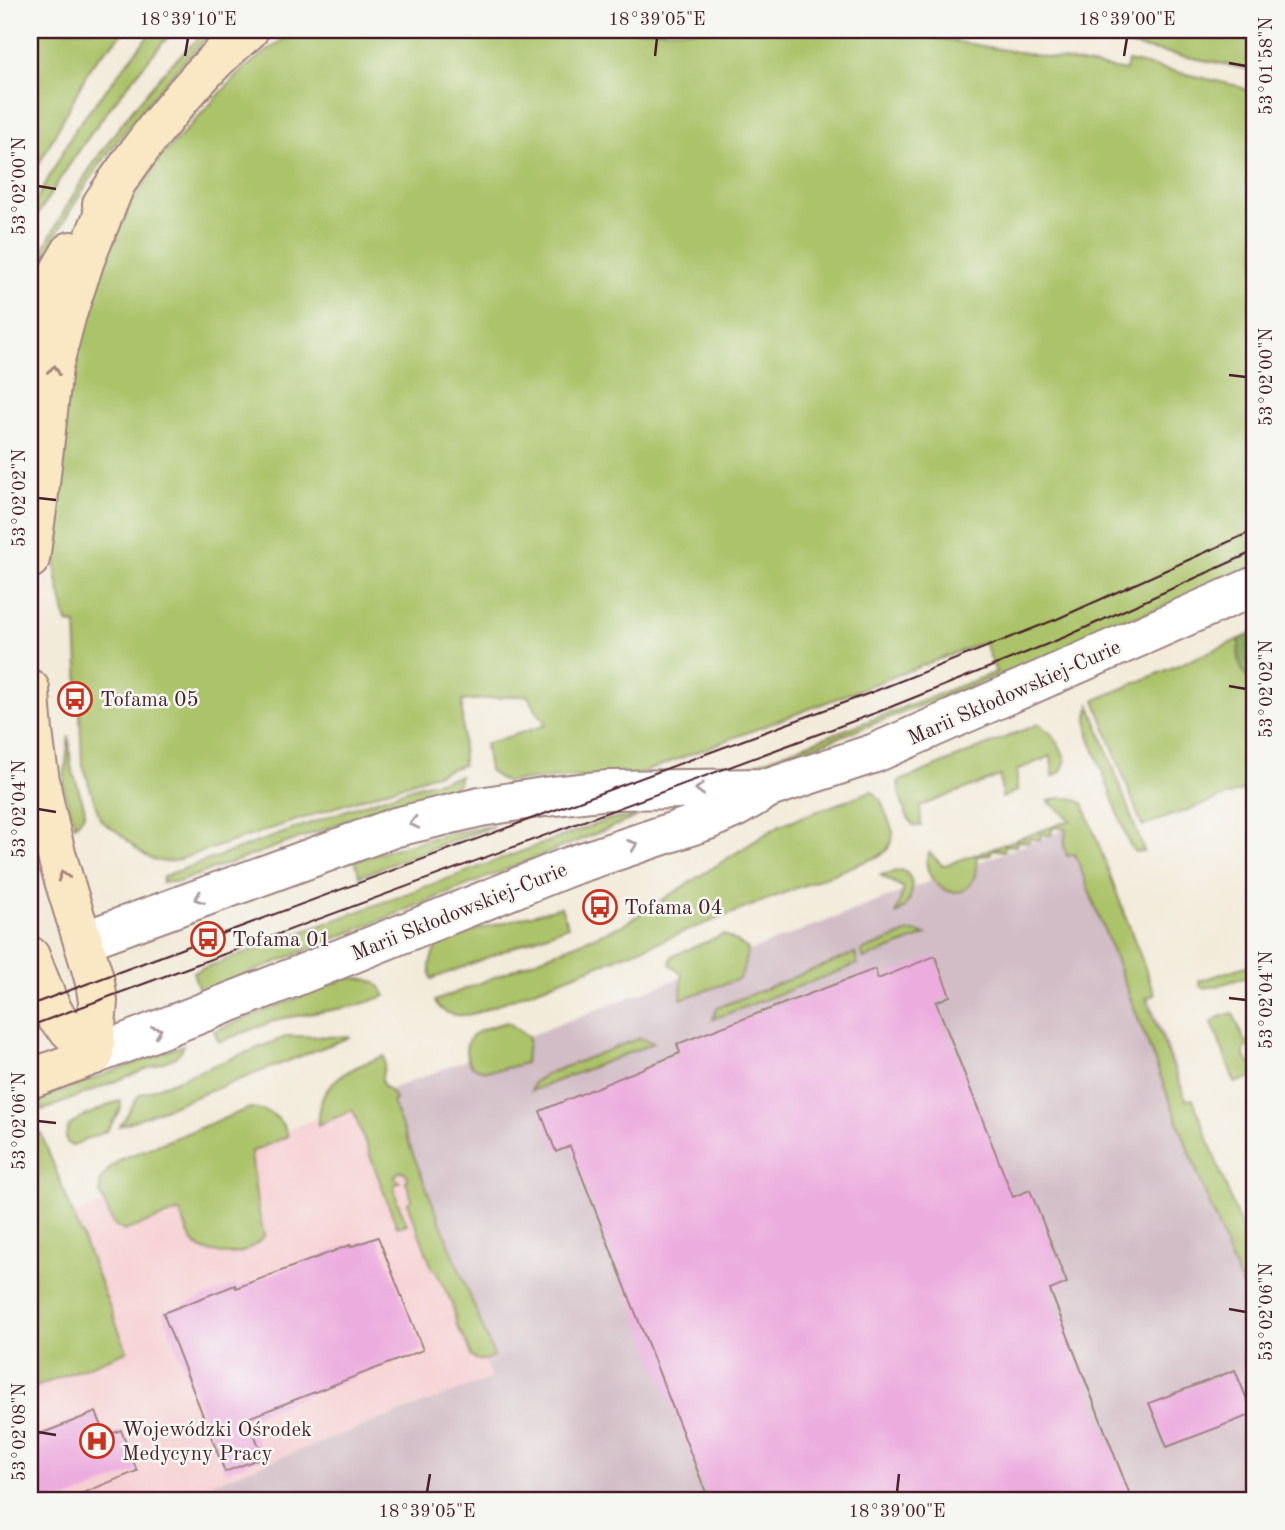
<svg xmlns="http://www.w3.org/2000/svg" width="1285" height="1530" font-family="'Old Standard TT',serif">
<rect width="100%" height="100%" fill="#f6f6f2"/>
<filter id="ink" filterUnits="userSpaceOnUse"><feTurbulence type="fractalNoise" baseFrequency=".0143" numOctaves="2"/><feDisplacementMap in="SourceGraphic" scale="14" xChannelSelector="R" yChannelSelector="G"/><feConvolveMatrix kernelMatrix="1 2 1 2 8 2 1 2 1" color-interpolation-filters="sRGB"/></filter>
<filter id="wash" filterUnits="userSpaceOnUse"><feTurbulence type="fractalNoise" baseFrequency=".00686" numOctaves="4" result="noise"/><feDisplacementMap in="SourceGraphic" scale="28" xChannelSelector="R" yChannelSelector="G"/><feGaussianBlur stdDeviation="1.57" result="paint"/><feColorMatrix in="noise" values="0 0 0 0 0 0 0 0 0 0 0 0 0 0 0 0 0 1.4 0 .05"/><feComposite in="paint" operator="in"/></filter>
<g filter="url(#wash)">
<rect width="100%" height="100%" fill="#f3ebda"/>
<path fill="#f7cfd2" d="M 378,1094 L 491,1378 L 168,1500 L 30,1500 L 30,1389 L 127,1351 L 74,1215 Z"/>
<path fill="#d2bdc6" d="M 1089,820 L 1151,1000 L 1255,1281 L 1255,1500 L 168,1500 L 491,1378 L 378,1094 Z"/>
<g fill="#abc369" stroke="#7a714a" stroke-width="2">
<path d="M 30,30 L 126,30 L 92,64 L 30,181 Z"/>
<path d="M 153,30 L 174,30 C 120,91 71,156 30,228 L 30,212 L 76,128 Z"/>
<path d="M 207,30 L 214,30 C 139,106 73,190 30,289 C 30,270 40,256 49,239 C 79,180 120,122 165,71 C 178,57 193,44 207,30 Z"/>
<path d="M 296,30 L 890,30 L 1126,71 L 1128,61 L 1238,86 L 1255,94 L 1255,567 L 1037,661 L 761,767 L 745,768 L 996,672 L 984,642 L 631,777 L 551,778 L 505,782 L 494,775 L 489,770 L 485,744 L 546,725 L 527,695 L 462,701 L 463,765 L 174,861 C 148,866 136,847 119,833 C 113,828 106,826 100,819 L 82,762 L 76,624 L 67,623 L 56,575 L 57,521 L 54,462 L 62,375 L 106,243 L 161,157 L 243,69 Z"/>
<path d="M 1052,30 L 1255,30 L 1255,71 L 1248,69 Z"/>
<path d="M 1240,639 C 1236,660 1240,672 1255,687 L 1255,786 L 1142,826 L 1095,700 Z"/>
<path d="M 1090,705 L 1144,851 L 1135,852 L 1130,846 L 1089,735 L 1087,717 Z"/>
<path d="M 1038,724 C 1055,734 1059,743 1066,761 L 1061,771 L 1053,777 L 1051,756 L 1017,770 L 1017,791 L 1002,798 L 1000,776 L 920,806 L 921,826 L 914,826 C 904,815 899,796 898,782 Z"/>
<path d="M 69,736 L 71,766 L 84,806 L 85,813 L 82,818 L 75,825 L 65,793 L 64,781 Z"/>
<path d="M 460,776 L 457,785 L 451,790 L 420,797 L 361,816 L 178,882 L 162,882 L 163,877 L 172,873 L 358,806 L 421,785 Z"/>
<path d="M 872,791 L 880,799 L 893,832 L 892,841 L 887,850 L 879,856 L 476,1013 C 460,1017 443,1016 435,1001 L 623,925 L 780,825 Z"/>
<path d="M 1060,798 L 1072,798 L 1083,803 L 1155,995 L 1146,998 L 1186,1100 L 1193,1099 L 1255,1264 L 1255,1317 L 1231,1260 L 1075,854 L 1067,856 L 1064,846 L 1066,829 L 1053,827 L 1051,835 L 1041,834 L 1040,840 L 1030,838 L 1029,842 L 1017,841 L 1016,846 L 1006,845 L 1004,851 L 992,849 L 990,855 L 977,856 C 976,864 977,877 971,884 C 953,907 917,876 929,852 L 943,866 L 1071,820 L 1048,801 Z"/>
<path d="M 637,817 L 200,993 L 193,972 L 610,819 Z"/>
<path d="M 493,826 L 360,876 L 355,861 C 401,846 446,832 493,826 Z"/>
<path d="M 901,870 C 920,877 912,907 896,914 L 904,888 L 880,875 Z"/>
<path d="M 561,907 L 568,926 L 432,979 C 426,965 434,946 446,938 Z"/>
<path d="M 909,932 L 916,932 L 926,935 L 864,959 L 861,951 Z"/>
<path d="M 723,935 L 729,937 L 748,949 L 743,971 L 739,979 L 681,999 L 682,975 L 670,964 L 672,956 Z"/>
<path d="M 855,953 L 858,964 L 713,1019 L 717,1008 Z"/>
<path d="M 1255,963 L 1255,974 L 1217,986 L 1203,988 L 1200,986 L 1199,981 Z"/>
<path d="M 360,978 C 373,980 380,984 386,996 L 355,1006 L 279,1019 L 219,1042 L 214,1031 L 344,979 Z"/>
<path d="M 1233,1013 L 1245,1042 L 1255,1040 L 1255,1046 L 1245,1048 L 1244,1056 L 1251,1065 L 1255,1065 L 1255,1076 L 1235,1083 L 1212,1022 L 1219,1017 Z"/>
<path d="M 507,1022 L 529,1037 L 525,1063 C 507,1068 468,1082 466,1051 C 466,1044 470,1037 476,1033 C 485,1027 497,1025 507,1022 Z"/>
<path d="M 288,1036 L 350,1037 L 120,1126 L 139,1095 Z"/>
<path d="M 640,1038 L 654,1043 L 531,1091 L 534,1082 L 549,1073 Z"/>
<path d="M 183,1045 L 182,1050 L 174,1058 L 44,1110 L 34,1107 L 31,1102 Z"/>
<path d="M 384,1056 C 387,1065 381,1072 382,1081 C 383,1090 392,1087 395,1100 L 392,1102 L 494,1356 C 485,1360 479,1363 471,1357 L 469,1347 L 457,1326 L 452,1303 L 437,1273 L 432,1268 L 408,1203 L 412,1199 L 406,1182 L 408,1177 L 405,1172 L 401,1171 L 396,1174 L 395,1178 L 400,1182 L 394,1185 L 397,1201 L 407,1224 L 397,1227 L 353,1110 L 318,1125 C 316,1081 349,1069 384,1056 Z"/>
<path d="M 120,1100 L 121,1108 L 107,1131 L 71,1146 C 63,1141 66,1133 69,1126 L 80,1118 Z"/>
<path d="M 250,1108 C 271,1110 281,1117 288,1136 L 251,1152 L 257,1204 L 264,1236 C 251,1252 233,1257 213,1252 C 206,1251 198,1248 193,1242 C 187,1234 184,1221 180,1211 L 124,1231 L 113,1224 L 100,1193 L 100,1181 L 110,1168 L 121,1159 Z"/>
<path d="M 41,1133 L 127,1351 L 30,1389 L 30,1137 Z"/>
</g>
<path fill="#88a95d" stroke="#696444" stroke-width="2" d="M 1255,632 L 1255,687 C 1240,672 1236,659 1240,639 Z"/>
<g id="blocks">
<g fill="#ecacde">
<path d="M 935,956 L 950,996 L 936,1002 L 1013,1197 L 1030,1190 L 1067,1283 L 1050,1290 L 1132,1500 L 709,1500 L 570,1146 L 556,1152 L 540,1111 L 680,1053 L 677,1044 L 875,969 L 878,979 Z"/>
<path d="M 378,1237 L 423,1350 L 248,1418 L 263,1457 L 225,1472 L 163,1313 L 235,1285 L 236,1288 L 350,1245 L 350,1247 Z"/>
<path d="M 1235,1370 L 1253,1414 L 1167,1447 L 1149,1403 Z"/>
<path d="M 96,1412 L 106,1436 L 121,1430 L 137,1471 L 66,1500 L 30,1500 L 30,1438 Z"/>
</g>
</g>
</g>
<g filter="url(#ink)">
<use href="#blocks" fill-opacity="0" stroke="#9e8582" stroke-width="2"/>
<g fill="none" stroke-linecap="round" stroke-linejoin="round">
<g stroke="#9e8582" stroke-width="42">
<g id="tertiary">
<path d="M 83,941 L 396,827 L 480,807 L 544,797 L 609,790 L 769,788 L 875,753 L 1255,586"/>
<path d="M 94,1055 L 292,978 L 568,867 L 708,820 L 737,807 L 764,791"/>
</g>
</g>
<g stroke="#9e8582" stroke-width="42">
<g id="secondary">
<path d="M 102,204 C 135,154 171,106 213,63 C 224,51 237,41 249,30"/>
<path d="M 30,330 L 40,305 L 71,251"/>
<path d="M 30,559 L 38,502 L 53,367 L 67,314 L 85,260 L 116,183"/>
<path d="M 30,689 C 32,745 42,799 56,853 C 68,896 83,939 95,982 L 98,1001 L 94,1055"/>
<path d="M 30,956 L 47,999 L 56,1017 L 94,1055"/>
<path d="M 30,1079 L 94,1055"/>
</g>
</g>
<use href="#tertiary" stroke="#fff" stroke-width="38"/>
<use href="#secondary" stroke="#fae7c3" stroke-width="38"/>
<g stroke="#4a1f2b" stroke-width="2">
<path d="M 30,1005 L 870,693 L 1057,619 L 1255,530"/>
<path d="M 30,1026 L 878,712 L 1065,637 L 1255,551"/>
</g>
</g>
<defs><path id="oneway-chevron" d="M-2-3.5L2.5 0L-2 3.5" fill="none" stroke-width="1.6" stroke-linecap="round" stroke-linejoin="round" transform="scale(1.75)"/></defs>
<g stroke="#a28377">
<use href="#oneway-chevron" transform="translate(54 370) rotate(-80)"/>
<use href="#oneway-chevron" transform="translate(63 876) rotate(-107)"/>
</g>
<g stroke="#ae9aa0">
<use href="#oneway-chevron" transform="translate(700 789) rotate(179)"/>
<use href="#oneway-chevron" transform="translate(414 823) rotate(167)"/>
<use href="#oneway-chevron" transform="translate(633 845) rotate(-19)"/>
<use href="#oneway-chevron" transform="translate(199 898) rotate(160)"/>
<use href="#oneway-chevron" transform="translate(157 1031) rotate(-21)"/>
</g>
</g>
<path fill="none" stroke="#4a1f2b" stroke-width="2.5" d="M 185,56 L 188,38M 655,56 L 657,38M 1124,56 L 1127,38M 1229,63 L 1246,66M 38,186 L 56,189M 1229,375 L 1246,377M 38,498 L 56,500M 1229,686 L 1246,689M 38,809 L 56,812M 1229,998 L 1246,1000M 38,1121 L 56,1123M 1229,1309 L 1246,1312M 38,1432 L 56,1435M 427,1492 L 430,1474M 897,1492 L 899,1474"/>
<defs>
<g id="bus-ring" transform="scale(1.75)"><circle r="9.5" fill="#f6f6f2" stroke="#c8321e" stroke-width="1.5"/><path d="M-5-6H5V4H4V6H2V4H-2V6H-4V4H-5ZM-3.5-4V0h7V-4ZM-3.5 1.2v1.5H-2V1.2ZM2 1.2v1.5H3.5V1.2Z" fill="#c8321e"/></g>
<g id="hospital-ring" transform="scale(1.75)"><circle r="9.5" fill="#f6f6f2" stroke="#c8321e" stroke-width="1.5"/><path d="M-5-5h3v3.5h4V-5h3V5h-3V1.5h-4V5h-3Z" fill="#c8321e"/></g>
</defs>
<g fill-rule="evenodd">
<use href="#bus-ring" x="75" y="699"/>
<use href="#bus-ring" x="600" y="907"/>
<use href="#bus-ring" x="208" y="939"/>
<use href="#hospital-ring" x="97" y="1441"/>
</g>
<g text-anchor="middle" stroke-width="5" stroke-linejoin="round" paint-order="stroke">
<g font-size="21" fill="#4a1f2b" stroke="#f6f6f2">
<text transform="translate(1014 692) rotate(-24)" y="7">Marii Skłodowskiej-Curie</text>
<text transform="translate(459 911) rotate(-22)" y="7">Marii Skłodowskiej-Curie</text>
</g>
<g font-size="21" fill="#4a1f2b" stroke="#f6f6f2" text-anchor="start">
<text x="100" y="706">Tofama 05</text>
<text x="624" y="914">Tofama 04</text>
<text x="232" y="946">Tofama 01</text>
<text x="122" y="1436">Wojewódzki Ośrodek<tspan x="122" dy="24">Medycyny Pracy</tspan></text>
</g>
</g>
<rect width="1285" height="1530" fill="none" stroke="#f6f6f2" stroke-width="77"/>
<rect x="38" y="38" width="1208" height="1454" fill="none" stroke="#4a1f2b" stroke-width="2.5"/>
<g font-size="18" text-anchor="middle" fill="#4a1f2b">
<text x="188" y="25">18°39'10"E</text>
<text x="657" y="25">18°39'05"E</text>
<text x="1127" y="25">18°39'00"E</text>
<text transform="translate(1266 66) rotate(-90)" y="6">53°01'58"N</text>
<text transform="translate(19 186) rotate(-90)" y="6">53°02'00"N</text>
<text transform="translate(1266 377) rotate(-90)" y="6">53°02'00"N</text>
<text transform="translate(19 498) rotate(-90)" y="6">53°02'02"N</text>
<text transform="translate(1266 689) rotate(-90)" y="6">53°02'02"N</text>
<text transform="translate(19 809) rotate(-90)" y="6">53°02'04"N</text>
<text transform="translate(1266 1000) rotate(-90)" y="6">53°02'04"N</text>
<text transform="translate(19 1121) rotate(-90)" y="6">53°02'06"N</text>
<text transform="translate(1266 1312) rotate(-90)" y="6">53°02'06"N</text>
<text transform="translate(19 1432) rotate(-90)" y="6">53°02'08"N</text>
<text x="427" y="1517">18°39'05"E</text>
<text x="897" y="1517">18°39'00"E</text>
</g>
</svg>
